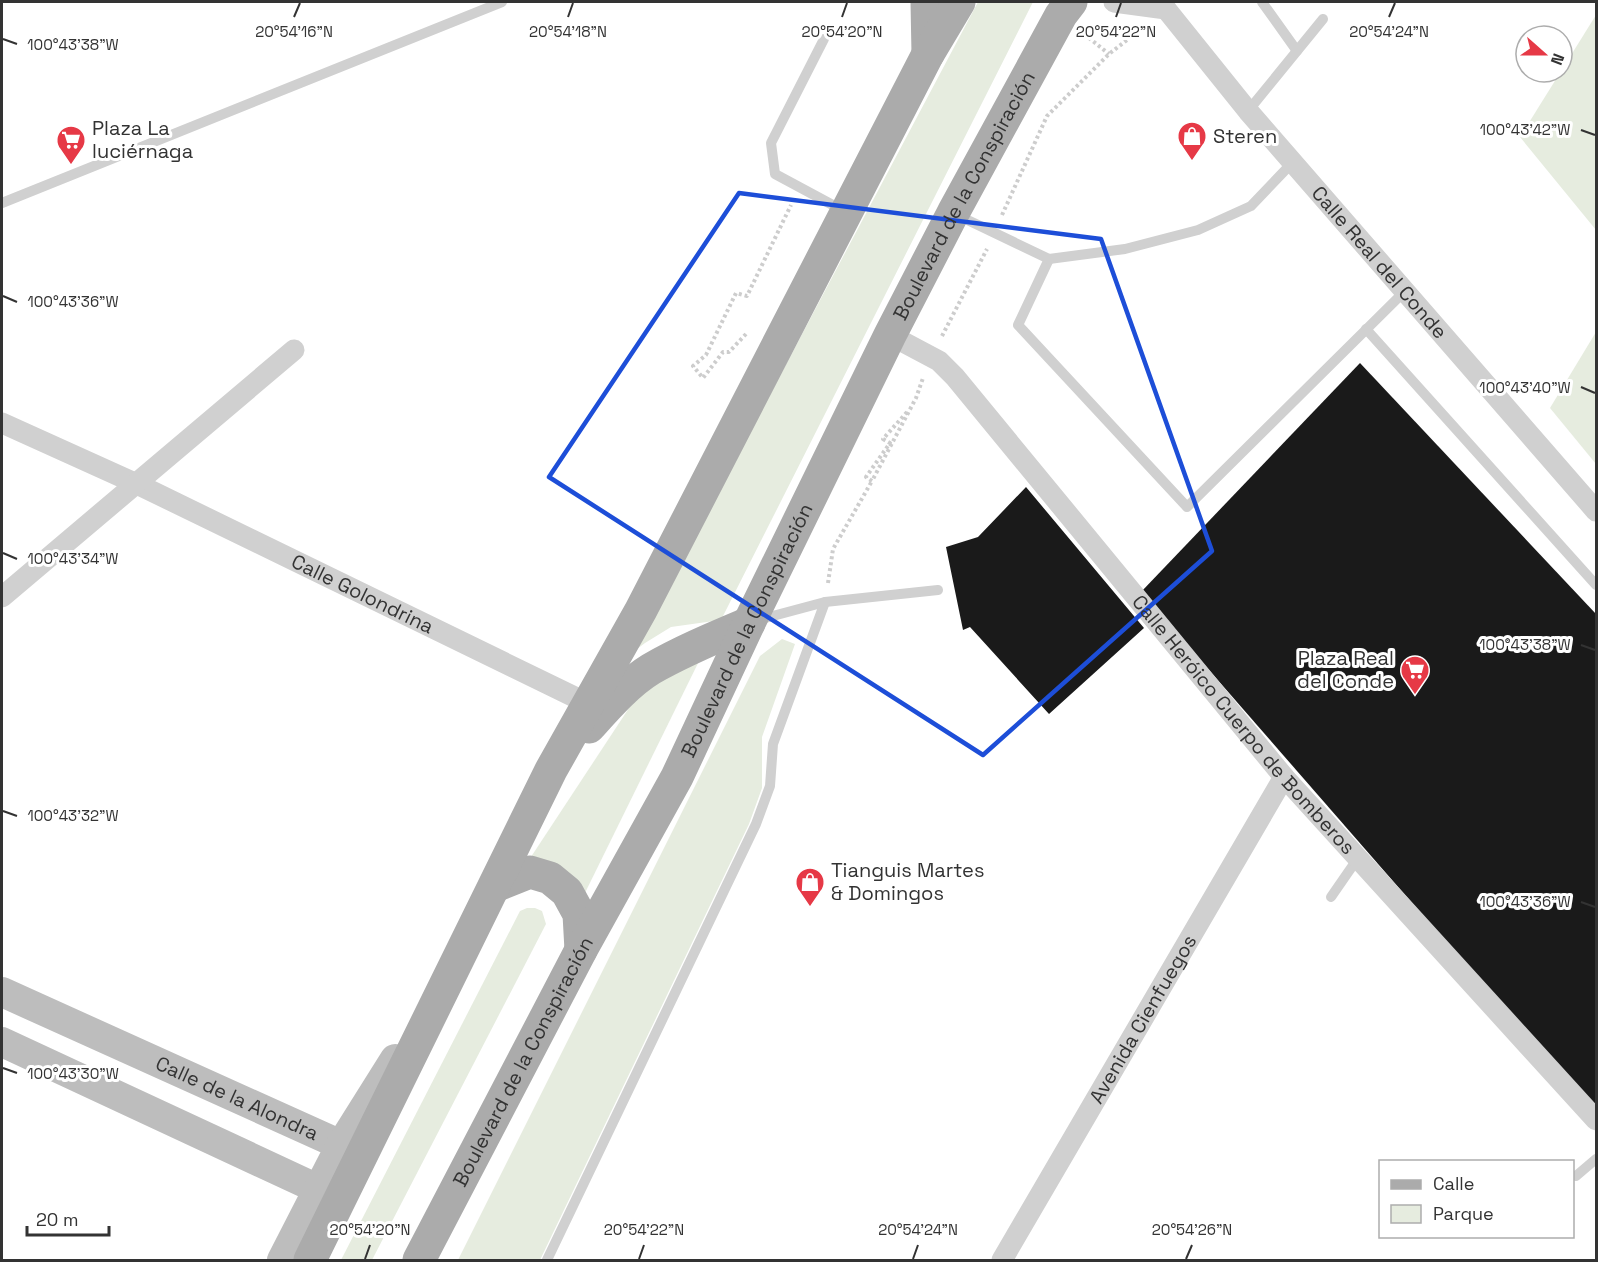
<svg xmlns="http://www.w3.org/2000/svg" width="1598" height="1262" font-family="'Space Grotesk',sans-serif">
<rect width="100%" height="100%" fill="#fff"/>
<g fill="#e6ecdf">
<path d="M 978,2 L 1033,2 L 721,620 L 671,627 L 645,643 L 621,661 L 747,438 Z"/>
<path d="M 1596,15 L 1596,230 L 1520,137 Z"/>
<path d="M 1596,332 L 1596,464 L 1550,408 Z"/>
<path d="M 782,639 L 795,644 L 762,737 L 762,788 L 749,824 L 540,1260 L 458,1260 L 760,656 Z"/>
<path d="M 704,651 L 582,899 L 525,866 L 629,708 L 665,668 Z"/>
<path d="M 527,908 L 535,908 L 542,911 L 546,924 L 372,1260 L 341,1260 L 520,911 Z"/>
</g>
<g fill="#1a1a1a">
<path d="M 1360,363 L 1596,614 L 1596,1114 L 1141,592 Z"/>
<path d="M 1026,487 L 1144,628 L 1049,714 L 970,627 L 963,630 L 946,547 L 978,537 Z"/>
</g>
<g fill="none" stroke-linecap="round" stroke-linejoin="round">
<g stroke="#cdcdcd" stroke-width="4" stroke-dasharray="3 3" stroke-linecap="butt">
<path d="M 1084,34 L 1109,54"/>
<path d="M 1002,215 L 1047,116 L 1109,54 L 1140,30"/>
<path d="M 746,334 L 729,352 L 723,352 L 703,378 L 693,366 L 706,355 L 736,293 L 747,296 L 791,205"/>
<path d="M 942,336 L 987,249"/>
<path d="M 907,412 L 883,439 L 890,443 L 866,477 L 872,481 L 916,398 L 923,378"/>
<path d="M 828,583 L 833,549 L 872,481"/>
</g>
<g stroke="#d0d0d0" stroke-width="10">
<path d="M 1262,2 L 1297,51"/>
<path d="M 824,39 L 771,143 L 775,174 L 842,210"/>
<path d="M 1248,111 L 1323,19"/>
<path d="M 2,203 L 502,2"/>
<path d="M 955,214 L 1049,259 L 1018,325 L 1187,507 L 1405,291"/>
<path d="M 1049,259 L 1125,249 L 1198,230 L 1251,206 L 1293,162"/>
<path d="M 1366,329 L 1596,585"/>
<path d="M 758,620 L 825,602 L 938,590"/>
<path d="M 1331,897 L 1358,858"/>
<path d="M 1576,1176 L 1596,1159"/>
<path d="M 547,1260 L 756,824 L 770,786 L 773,744 L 825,602"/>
</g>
<g stroke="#d0d0d0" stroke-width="21">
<path d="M 1114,2 L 1166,9"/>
<path id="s1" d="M 1163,2 L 1166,9 L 1248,111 L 1596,511"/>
<path id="s2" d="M 890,335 L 939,361 L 955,377 L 1284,777 L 1596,1120"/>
<path id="s3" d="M 2,423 L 137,484 L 589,704"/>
<path d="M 2,597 L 294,350"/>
<path id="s4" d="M 1002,1260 L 1284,777"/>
</g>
<g stroke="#bdbdbd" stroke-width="30">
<path id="s5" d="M 2,992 L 341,1145"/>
<path d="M 2,1042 L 318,1189"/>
<path d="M 282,1260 L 341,1145 L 395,1059"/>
</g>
<g stroke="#ababab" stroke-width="33">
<path d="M 927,2 L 928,54"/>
<path d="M 589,727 C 607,707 628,683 651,669 C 682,651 716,637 749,623"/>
<path d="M 495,886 L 530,872 L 550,878 L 567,892 L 579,914 L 581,950"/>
<path d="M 310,1260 L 551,770 L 641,610 L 928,54 L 959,2"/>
<path id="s6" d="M 419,1260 L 581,950 L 677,777 L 749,623 L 890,335 L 953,213 L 1061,15 L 1071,2"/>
</g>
</g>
<path fill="none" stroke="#1d4ed8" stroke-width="4.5" stroke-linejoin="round" d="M 739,193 L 1101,239 L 1212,551 L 983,755 L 549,477 Z"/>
<path fill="none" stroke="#333" stroke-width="2" d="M 294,17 L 300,3M 568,17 L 573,3M 842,17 L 847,3M 1116,17 L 1121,3M 1389,17 L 1395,3M 3,39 L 17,44M 1581,130 L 1595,135M 3,296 L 17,302M 1581,387 L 1595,393M 3,553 L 17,559M 1581,645 L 1595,650M 3,811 L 17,816M 1581,902 L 1595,907M 3,1068 L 17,1073M 365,1259 L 370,1245M 639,1259 L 644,1245M 913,1259 L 918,1245M 1186,1259 L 1192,1245"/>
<defs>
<g id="shop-pin" transform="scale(1.5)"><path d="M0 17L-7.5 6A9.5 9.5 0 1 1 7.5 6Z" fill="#e63946" stroke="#fff"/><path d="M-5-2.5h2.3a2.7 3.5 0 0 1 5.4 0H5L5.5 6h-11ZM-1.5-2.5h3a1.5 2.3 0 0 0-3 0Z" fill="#fff"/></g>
<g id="supermarket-pin" transform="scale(1.5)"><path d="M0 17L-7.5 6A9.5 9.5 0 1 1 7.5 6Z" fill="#e63946" stroke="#fff"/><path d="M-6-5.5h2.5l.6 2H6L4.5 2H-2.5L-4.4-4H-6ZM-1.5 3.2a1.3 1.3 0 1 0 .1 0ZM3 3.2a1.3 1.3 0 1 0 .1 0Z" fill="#fff"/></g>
</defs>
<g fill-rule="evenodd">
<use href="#shop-pin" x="1192" y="136"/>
<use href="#supermarket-pin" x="71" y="140"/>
<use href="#supermarket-pin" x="1415" y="670"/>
<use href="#shop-pin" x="810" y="882"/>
</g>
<g text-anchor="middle" stroke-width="6" stroke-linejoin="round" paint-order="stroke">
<g font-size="20" fill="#333" stroke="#fff" text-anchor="start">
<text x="92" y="135">Plaza La<tspan x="92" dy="23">luciérnaga</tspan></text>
<text x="1213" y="143">Steren</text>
<text x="1394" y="665" text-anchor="end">Plaza Real<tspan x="1394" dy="23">del Conde</tspan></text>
<text x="831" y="877">Tianguis Martes<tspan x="831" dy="23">&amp; Domingos</tspan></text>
</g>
<g font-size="20" fill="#333" stroke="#fff">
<text dy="7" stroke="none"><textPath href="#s6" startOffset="1196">Boulevard de la Conspiración</textPath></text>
<text dy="7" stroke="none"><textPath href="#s1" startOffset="339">Calle Real del Conde</textPath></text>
<text dy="7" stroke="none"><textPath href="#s3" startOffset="399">Calle Golondrina</textPath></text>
<text dy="7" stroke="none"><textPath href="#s6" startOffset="710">Boulevard de la Conspiración</textPath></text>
<text dy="7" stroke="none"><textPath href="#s2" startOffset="530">Calle Heróico Cuerpo de Bomberos</textPath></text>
<text dy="7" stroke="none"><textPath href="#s4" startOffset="279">Avenida Cienfuegos</textPath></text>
<text dy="7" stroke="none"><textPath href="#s6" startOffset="224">Boulevard de la Conspiración</textPath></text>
<text dy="7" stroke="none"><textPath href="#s5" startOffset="258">Calle de la Alondra</textPath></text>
</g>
</g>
<g font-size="15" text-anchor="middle" fill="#333" stroke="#fff" stroke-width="6" stroke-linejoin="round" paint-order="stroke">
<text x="294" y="37">20°54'16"N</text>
<text x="568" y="37">20°54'18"N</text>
<text x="842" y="37">20°54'20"N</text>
<text x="1116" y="37">20°54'22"N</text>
<text x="1389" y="37">20°54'24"N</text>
<text x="73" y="50">100°43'38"W</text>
<text x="1525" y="135">100°43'42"W</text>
<text x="73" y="307">100°43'36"W</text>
<text x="1525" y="393">100°43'40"W</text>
<text x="73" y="564">100°43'34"W</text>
<text x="1525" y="650">100°43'38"W</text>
<text x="73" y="821">100°43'32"W</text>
<text x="1525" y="907">100°43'36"W</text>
<text x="73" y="1079">100°43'30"W</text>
<text x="370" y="1235">20°54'20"N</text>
<text x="644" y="1235">20°54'22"N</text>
<text x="918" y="1235">20°54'24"N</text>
<text x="1192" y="1235">20°54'26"N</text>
</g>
<rect width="1598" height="1262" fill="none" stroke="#333333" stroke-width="6"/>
<rect x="1379" y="1160" width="195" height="78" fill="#ffffff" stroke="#adadad" stroke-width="1.5"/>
<rect x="1391" y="1180" width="30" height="9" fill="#ababab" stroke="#adadad" stroke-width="1.5"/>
<text x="1433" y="1190" font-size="18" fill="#333333">Calle</text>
<rect x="1391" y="1205" width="30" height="18" fill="#e6ecdf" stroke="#adadad" stroke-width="1.5"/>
<text x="1433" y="1220" font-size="18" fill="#333333">Parque</text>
<g transform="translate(1544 54) rotate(111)"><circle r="28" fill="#ffffff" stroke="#adadad" stroke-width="1.5"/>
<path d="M0-4.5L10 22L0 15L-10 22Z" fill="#e63946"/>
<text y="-9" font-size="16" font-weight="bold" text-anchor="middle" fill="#333333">N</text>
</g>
<path d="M27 1226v9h82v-9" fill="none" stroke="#333333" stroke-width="3"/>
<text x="36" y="1226" font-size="18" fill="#333333" stroke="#ffffff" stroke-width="4.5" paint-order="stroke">20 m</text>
</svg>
